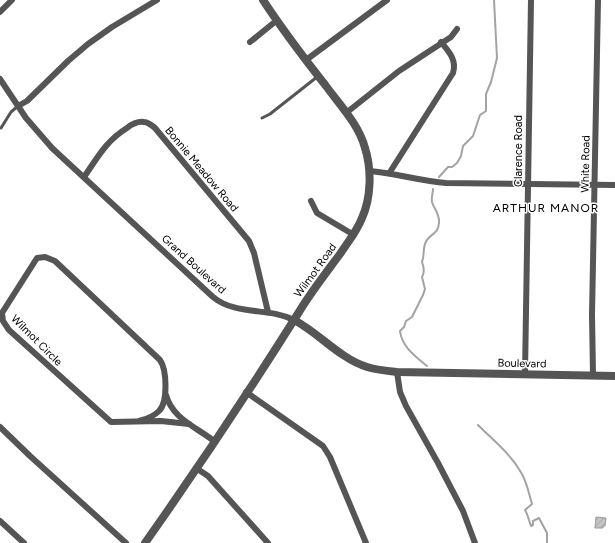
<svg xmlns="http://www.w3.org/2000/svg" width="615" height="543" font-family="Figtree,sans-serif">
<defs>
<pattern id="building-hatch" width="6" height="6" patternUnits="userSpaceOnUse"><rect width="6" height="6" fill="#c4c4c4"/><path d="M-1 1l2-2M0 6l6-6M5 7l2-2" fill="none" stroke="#a7a7a7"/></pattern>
</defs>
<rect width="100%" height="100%" fill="#fff"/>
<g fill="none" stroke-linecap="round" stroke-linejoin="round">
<g stroke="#a3a3a3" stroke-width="2">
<path d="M 439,177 L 448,167 L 452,167 L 457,163 L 461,156 L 463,146 L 473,136 L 480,115 L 486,111 L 486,94 L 491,82 L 497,58 L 494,0"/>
<path d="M 427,366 C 415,356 402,347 400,331 L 404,327 L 406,321 L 412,317 L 423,295 L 425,289 L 422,277 C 425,272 424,267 422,262 C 425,255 422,246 427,240 C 432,233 438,234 439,223 C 440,214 434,209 432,202 C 431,198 433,193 433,189"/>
<path d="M 478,425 C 494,441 511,454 522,474 C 527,483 529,494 532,504 L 525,510 C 528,515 529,521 531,526 L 533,525 L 533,521 L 539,518 L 547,533 L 547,543"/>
</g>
</g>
<path fill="url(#building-hatch)" stroke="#999" d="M 596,517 L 606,518 L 605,526 L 603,526 L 603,528 L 595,528 Z"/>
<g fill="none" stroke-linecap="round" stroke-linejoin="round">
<g stroke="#555" stroke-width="3">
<path d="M 262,118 L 270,114 L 317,77"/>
<path d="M 1,128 L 11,112 L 18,106"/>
</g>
<g stroke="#555" stroke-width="6">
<path d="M 0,12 L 12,0"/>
<path d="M 250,42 L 276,21"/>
<path d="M 306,60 L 387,0"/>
<path d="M 0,79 L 26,118 L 52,148 L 213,297 C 236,316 269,307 294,320"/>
<path d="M 18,106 L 27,101 L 68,61 L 88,44 L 112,27 L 157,0"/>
<path d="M 346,113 L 399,71 L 451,37 L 457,29"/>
<path d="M 369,171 C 395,173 420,181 446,183 L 615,185"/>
<path d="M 390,172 L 453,73 C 457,60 449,52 441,42"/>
<path d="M 84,177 C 98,157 106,141 127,128 C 132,124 137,121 144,122 C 148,122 151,125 155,128 L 249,241 L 254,253 L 268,312"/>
<path d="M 311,201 L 317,213 L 354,235"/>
<path d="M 397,372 L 400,392 L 406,406 L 438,463 L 463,511 L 475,543"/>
<path d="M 525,374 L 531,0"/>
<path d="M 593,375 L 592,315 L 598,0"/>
<path d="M 246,392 L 323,446 L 330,457 L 366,543"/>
<path d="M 166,395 C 172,418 196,427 214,441"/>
<path d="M 139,421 C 147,419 153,417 159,411 C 168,402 167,370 160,360 L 55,261 L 45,257 L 37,258 L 2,313 L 3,321 L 9,330 L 111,422 L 161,421 L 189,424"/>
<path d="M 0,427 L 30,456 L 126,543"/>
<path d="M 196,468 L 208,476 L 268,543"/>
<path d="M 0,521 L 24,543"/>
</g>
<g stroke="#555" stroke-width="8">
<path d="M 294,320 C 319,333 339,358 367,367 C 377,370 387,371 397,372 L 615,376"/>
<path d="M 145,543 C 198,468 250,390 299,312 C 311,292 326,273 340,254 C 348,242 357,231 362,218 C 371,198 372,170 365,148 C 359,125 340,105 326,86 C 304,58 282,29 263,0"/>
</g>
</g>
<g text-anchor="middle" stroke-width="3" stroke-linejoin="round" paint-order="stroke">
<g font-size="11" fill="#000" stroke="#fff">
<text transform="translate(518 151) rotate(-90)" y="4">Clarence Road</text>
<text transform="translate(585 164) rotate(-89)" y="4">White Road</text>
<text transform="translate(202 169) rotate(50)" y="4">Bonnie Meadow Road</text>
<text transform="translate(194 264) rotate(42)" y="4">Grand Boulevard</text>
<text transform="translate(315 270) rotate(-54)" y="4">Wilmot Road</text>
<text transform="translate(37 340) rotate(45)" y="4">Wilmot Circle</text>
<text transform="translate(522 363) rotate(1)" y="4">Boulevard</text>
</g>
<g font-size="12" letter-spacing="1" fill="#000" stroke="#fff">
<text x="546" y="212">ARTHUR MANOR</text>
</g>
</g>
</svg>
